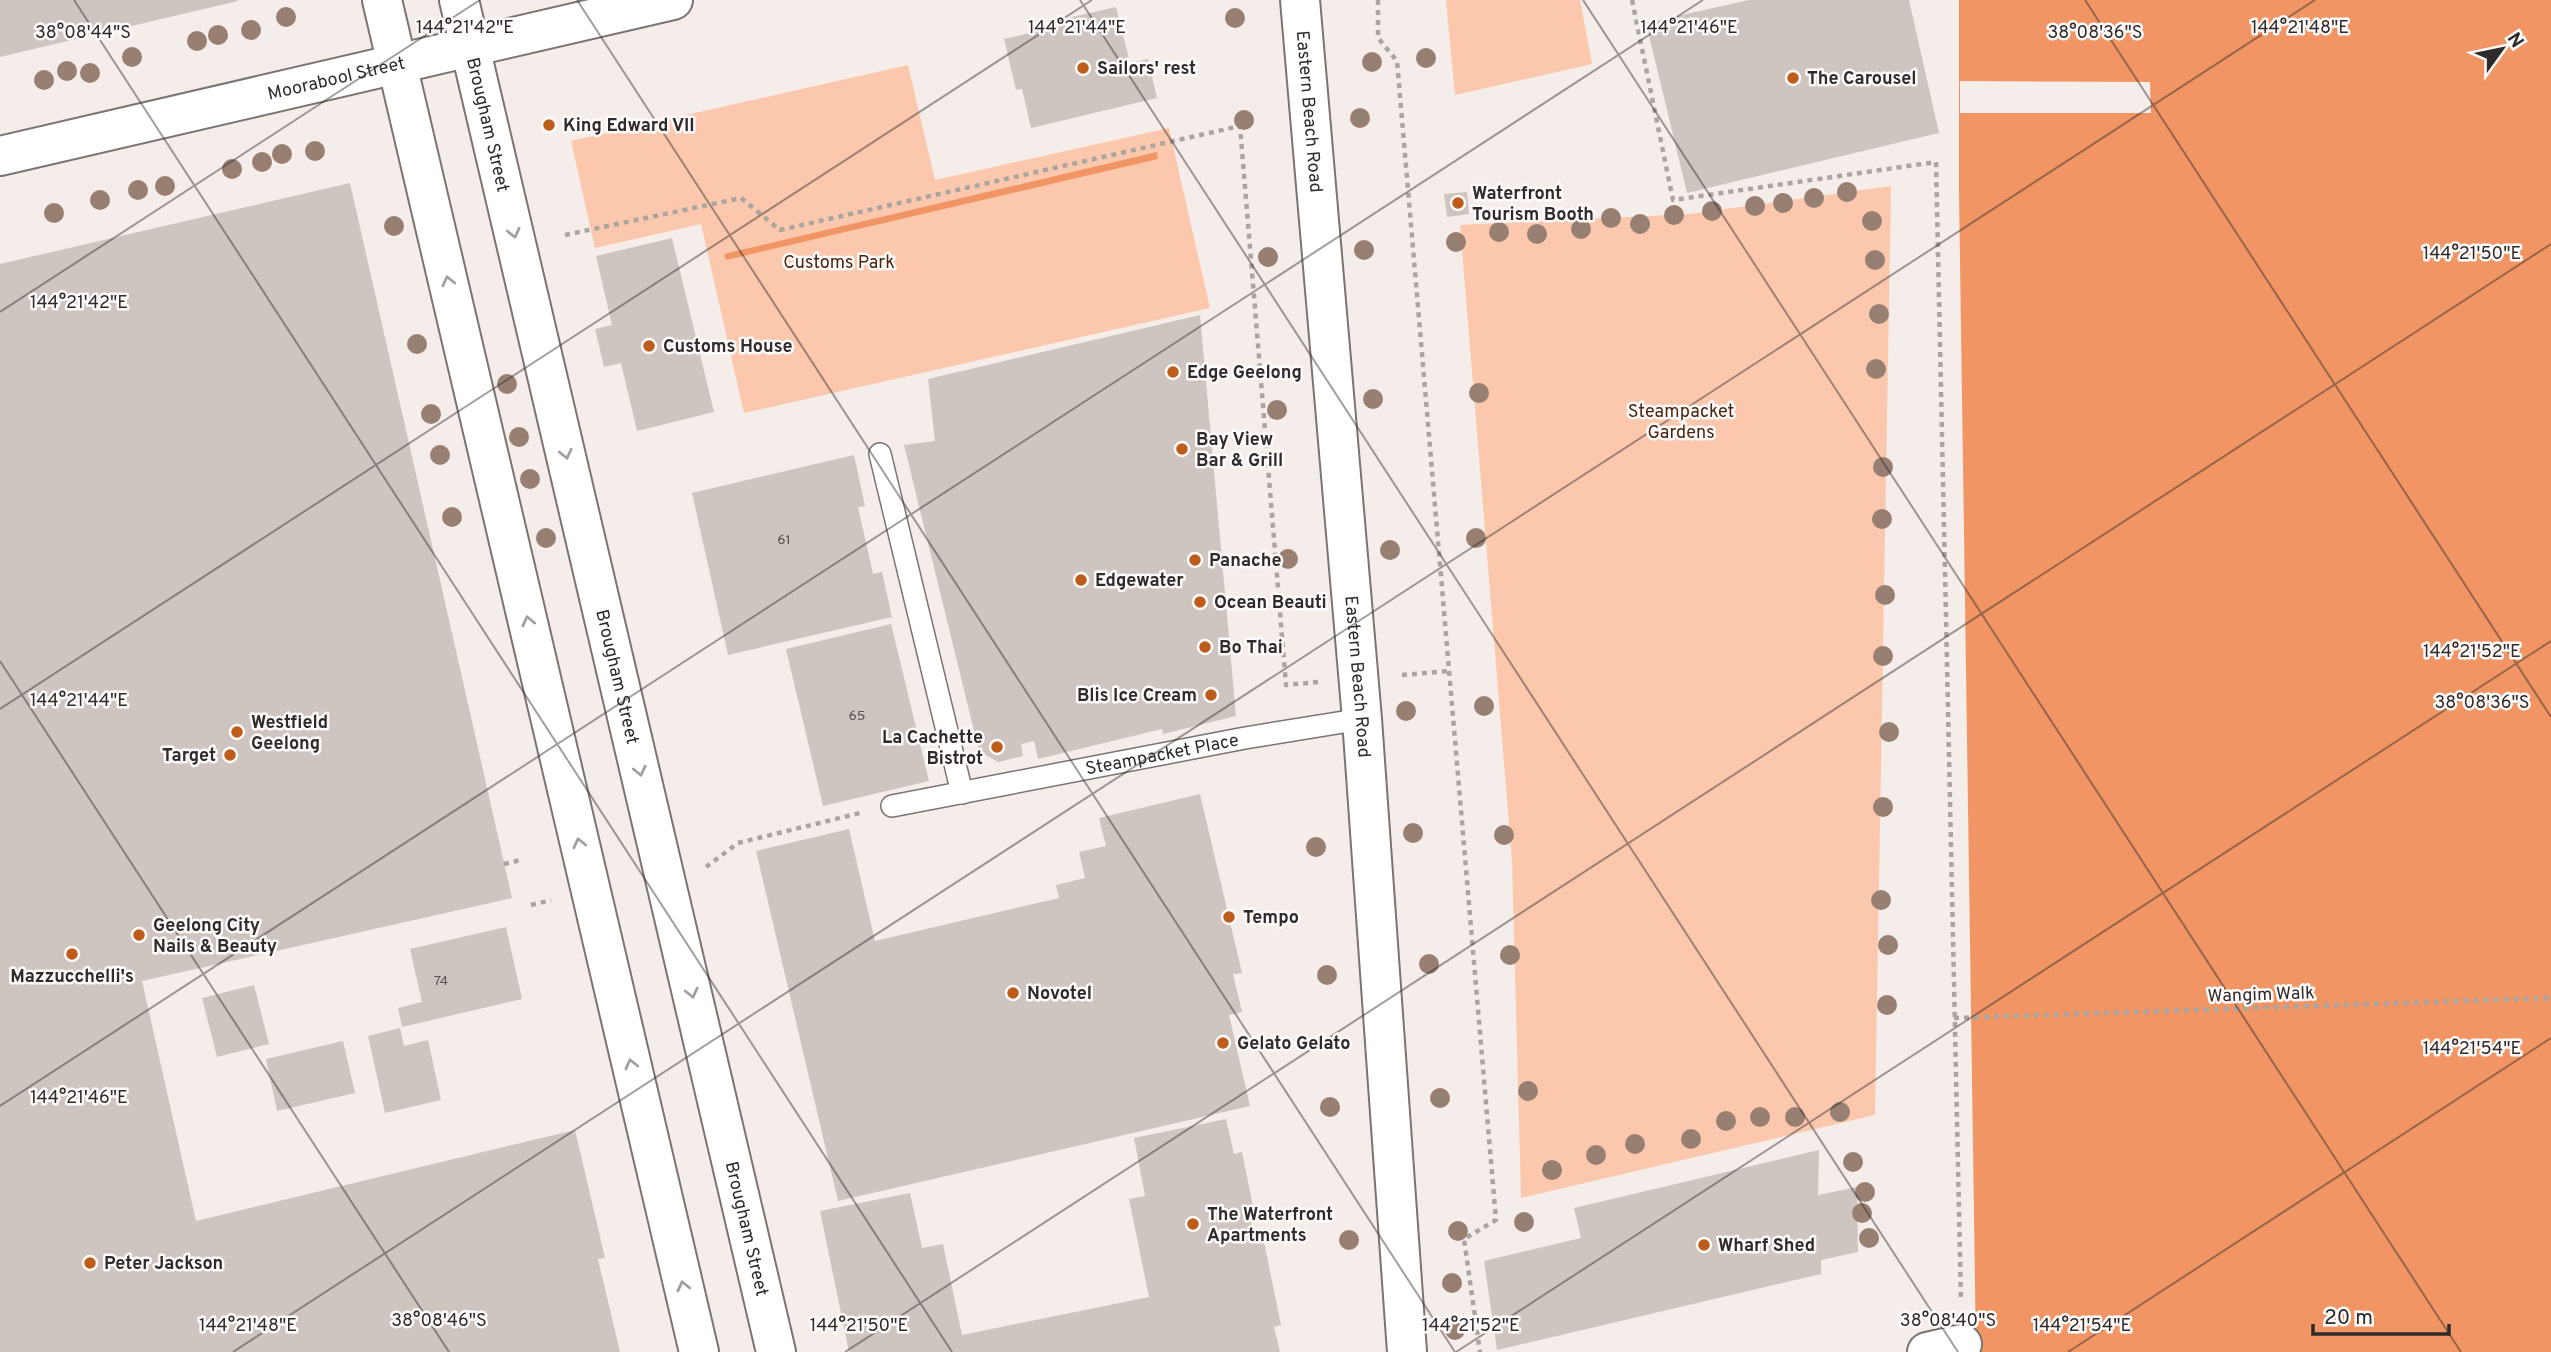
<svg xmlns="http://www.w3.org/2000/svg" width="2551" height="1352" font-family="Overpass,sans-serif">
<rect width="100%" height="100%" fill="#f5ede9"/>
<g fill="#fcc8ad">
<path d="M 1446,0 L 1580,0 L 1592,64 L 1455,95 Z"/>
<path d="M 908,65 L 935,180 L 1169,128 L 1210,308 L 744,413 L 701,224 L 595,248 L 571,141 Z"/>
<path d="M 1891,186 L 1875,1115 L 1521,1198 L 1512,860 L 1460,225 L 1689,214 Z"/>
</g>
<g fill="#f09563">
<path d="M 1959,0 L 2551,0 L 2551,1352 L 1976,1352 L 1959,191 Z"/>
<path d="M 1157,152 L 1158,159 L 726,260 L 724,254 Z"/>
</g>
<path fill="#f5ede9" d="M 1960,81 L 2150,82 L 2151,113 L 1960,113 Z"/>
<g fill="#cec5c1">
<path d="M 0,0 L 238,0 L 238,1 L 0,57 Z"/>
<path d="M 1749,0 L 1909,0 L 1939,133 L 1687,193 L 1646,23 Z"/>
<path d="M 1116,7 L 1130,63 L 1148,59 L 1157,98 L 1031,128 L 1022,89 L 1016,90 L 1004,39 L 1056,27 L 1055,21 Z"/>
<path d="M 350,183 L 512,898 L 142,981 L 196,1221 L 575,1130 L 605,1258 L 598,1259 L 620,1352 L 0,1352 L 0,264 Z"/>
<path d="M 1467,192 L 1469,214 L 1447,217 L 1444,194 Z"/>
<path d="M 672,238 L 714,412 L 637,431 L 621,363 L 604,367 L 595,329 L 612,325 L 596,256 Z"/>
<path d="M 1200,315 L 1236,716 L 1163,734 L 1162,729 L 1038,759 L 1034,741 L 1021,744 L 1023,756 L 998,762 L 979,751 L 904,445 L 935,441 L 928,379 Z"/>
<path d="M 854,455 L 865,506 L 858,507 L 873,574 L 882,572 L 892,617 L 728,655 L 692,493 Z"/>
<path d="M 891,624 L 929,781 L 823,806 L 786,649 Z"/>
<path d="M 1200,794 L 1242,973 L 1233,974 L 1242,1012 L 1229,1015 L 1250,1106 L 838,1201 L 756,851 L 849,829 L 875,941 L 1059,898 L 1056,885 L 1085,878 L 1079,852 L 1106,846 L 1099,818 Z"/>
<path d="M 506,927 L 522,999 L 402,1027 L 398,1008 L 422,1002 L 410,949 Z"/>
<path d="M 254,985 L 269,1044 L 217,1057 L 202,998 Z"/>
<path d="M 400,1028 L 404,1046 L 428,1040 L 441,1100 L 385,1113 L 368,1036 Z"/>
<path d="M 343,1041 L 355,1093 L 277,1111 L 266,1059 Z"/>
<path d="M 1226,1119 L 1234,1154 L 1242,1152 L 1253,1206 L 1248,1207 L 1255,1239 L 1263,1237 L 1281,1325 L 1274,1327 L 1280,1352 L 849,1352 L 820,1211 L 910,1193 L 922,1248 L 943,1244 L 962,1335 L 1149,1297 L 1129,1199 L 1145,1196 L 1134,1138 Z"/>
<path d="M 1819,1150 L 1818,1195 L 1857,1187 L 1858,1252 L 1821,1260 L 1821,1274 L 1497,1350 L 1484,1261 L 1581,1238 L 1574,1208 Z"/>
</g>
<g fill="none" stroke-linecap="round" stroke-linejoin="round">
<g stroke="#7b7470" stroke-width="24">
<g id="lane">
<path d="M 880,454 L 962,793"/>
<path id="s1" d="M 892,806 L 1245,738 L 1362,719"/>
</g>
</g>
<g stroke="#7b7470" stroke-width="42">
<g id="street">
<path d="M 382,0 L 699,1352"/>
<path id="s2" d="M 459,0 L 776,1352"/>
<path id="s3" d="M 0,156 L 673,0"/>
<path d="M 1927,1352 L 1962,1344"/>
</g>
</g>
<g stroke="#7b7470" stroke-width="42">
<g id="secondary">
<path id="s4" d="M 1300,0 L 1362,719 L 1407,1352"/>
</g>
</g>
<g stroke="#aba5a2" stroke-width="4.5" stroke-dasharray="5 5" stroke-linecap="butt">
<path d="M 1378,0 L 1378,38 L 1397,61 L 1496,1220 L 1464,1239 L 1480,1352"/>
<path d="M 1632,0 L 1673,200 L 1936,162 L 1961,1302"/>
<path d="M 565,235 L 741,198 L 780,230 L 1240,126 L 1286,685 L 1318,682"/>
<path d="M 1402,675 L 1449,671"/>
<path d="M 504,864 L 521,860"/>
<path d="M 706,867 L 738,843 L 860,813"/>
<path d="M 531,905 L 551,900"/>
<path d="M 1954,1018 L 2551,998"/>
</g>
<use href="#lane" stroke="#fff" stroke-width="21"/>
<use href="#street" stroke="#fff" stroke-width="38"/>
<use href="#secondary" stroke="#fff" stroke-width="38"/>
</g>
<g fill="#977f72">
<circle cx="286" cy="17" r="10"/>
<circle cx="1235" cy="18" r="10"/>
<circle cx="251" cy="30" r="10"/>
<circle cx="218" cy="35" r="10"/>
<circle cx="197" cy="41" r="10"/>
<circle cx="132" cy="57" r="10"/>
<circle cx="1426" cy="58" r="10"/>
<circle cx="1372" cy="62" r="10"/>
<circle cx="67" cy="71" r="10"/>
<circle cx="90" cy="73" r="10"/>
<circle cx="44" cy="80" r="10"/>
<circle cx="1360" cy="118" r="10"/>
<circle cx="1244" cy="120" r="10"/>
<circle cx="315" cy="151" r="10"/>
<circle cx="282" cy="154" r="10"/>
<circle cx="262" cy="162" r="10"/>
<circle cx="232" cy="169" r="10"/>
<circle cx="165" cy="186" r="10"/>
<circle cx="138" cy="190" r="10"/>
<circle cx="1847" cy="192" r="10"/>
<circle cx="1814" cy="198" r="10"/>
<circle cx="100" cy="200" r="10"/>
<circle cx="1783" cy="203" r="10"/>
<circle cx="1755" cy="206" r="10"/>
<circle cx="1712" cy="211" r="10"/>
<circle cx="54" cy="213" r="10"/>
<circle cx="1674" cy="215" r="10"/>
<circle cx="1611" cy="218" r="10"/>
<circle cx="1872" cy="221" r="10"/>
<circle cx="1640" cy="224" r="10"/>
<circle cx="394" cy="226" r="10"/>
<circle cx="1581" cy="229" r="10"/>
<circle cx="1499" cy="232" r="10"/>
<circle cx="1537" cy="234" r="10"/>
<circle cx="1456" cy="242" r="10"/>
<circle cx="1364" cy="250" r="10"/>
<circle cx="1268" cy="257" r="10"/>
<circle cx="1875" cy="260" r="10"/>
<circle cx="1879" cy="314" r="10"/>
<circle cx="417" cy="344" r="10"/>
<circle cx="1876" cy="369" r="10"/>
<circle cx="507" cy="384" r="10"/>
<circle cx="1479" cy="393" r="10"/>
<circle cx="1373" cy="399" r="10"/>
<circle cx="1277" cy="410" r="10"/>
<circle cx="431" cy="414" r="10"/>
<circle cx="519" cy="437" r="10"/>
<circle cx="440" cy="455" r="10"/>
<circle cx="1883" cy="467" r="10"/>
<circle cx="530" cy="479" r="10"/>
<circle cx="452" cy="517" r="10"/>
<circle cx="1882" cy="519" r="10"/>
<circle cx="546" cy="538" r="10"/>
<circle cx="1476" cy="538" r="10"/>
<circle cx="1390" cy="550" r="10"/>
<circle cx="1288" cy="559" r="10"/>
<circle cx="1885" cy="595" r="10"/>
<circle cx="1883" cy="656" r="10"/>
<circle cx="1484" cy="706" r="10"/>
<circle cx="1406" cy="711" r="10"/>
<circle cx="1889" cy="732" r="10"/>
<circle cx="1883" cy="807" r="10"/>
<circle cx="1413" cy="833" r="10"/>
<circle cx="1504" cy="835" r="10"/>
<circle cx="1316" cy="847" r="10"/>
<circle cx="1881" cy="900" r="10"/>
<circle cx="1888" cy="945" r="10"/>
<circle cx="1510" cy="955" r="10"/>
<circle cx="1429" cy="964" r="10"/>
<circle cx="1327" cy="975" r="10"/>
<circle cx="1887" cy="1005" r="10"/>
<circle cx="1528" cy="1091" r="10"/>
<circle cx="1440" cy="1098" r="10"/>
<circle cx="1330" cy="1107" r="10"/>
<circle cx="1840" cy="1112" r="10"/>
<circle cx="1760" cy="1117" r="10"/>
<circle cx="1795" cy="1117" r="10"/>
<circle cx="1726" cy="1121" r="10"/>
<circle cx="1691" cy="1139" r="10"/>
<circle cx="1635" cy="1144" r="10"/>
<circle cx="1596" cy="1155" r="10"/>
<circle cx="1853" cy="1162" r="10"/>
<circle cx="1552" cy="1170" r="10"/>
<circle cx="1865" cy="1192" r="10"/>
<circle cx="1862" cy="1213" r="10"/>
<circle cx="1524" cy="1222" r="10"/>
<circle cx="1458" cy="1231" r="10"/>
<circle cx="1869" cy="1238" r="10"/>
<circle cx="1349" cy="1240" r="10"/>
<circle cx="1452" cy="1283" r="10"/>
<circle cx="1455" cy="1330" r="10"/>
</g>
<defs><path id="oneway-chevron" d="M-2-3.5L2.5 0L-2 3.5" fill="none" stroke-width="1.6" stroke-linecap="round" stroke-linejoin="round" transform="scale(1.75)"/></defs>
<g stroke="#a1a09f">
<use href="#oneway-chevron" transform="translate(514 233) rotate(77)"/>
<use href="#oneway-chevron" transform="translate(448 281) rotate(-103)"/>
<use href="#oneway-chevron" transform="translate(566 454) rotate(77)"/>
<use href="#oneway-chevron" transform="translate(528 621) rotate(-103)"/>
<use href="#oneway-chevron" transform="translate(640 771) rotate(77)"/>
<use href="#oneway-chevron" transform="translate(579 843) rotate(-103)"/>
<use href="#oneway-chevron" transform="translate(692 993) rotate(77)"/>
<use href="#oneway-chevron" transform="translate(631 1064) rotate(-103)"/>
<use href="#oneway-chevron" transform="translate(683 1286) rotate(-103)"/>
</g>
<path fill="none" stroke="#2e2b2a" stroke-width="2" stroke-opacity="0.45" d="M 74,0 L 952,1352M 577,0 L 1455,1352M 1080,0 L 1958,1352M 1583,0 L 2461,1352M 2085,0 L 2551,717M 0,312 L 480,0M 0,661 L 449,1352M 0,709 L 1092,0M 0,1106 L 1703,0M 233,1352 L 2315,0M 845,1352 L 2551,244M 1456,1352 L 2551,641M 2068,1352 L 2551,1038"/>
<g fill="#bd5c1b" stroke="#fffbfa" stroke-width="2.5">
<circle cx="1083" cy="68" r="7"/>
<circle cx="1793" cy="78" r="7"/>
<circle cx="549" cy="125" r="7"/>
<circle cx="1458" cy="203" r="7"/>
<circle cx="649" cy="346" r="7"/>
<circle cx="1173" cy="372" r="7"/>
<circle cx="1182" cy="449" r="7"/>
<circle cx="1195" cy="560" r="7"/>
<circle cx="1081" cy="580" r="7"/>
<circle cx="1200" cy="602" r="7"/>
<circle cx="1205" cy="647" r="7"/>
<circle cx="1211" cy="695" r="7"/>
<circle cx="237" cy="732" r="7"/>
<circle cx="997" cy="747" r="7"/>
<circle cx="230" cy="755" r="7"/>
<circle cx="1229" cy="917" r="7"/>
<circle cx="139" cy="935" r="7"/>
<circle cx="72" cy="954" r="7"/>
<circle cx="1013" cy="993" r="7"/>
<circle cx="1223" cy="1043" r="7"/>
<circle cx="1193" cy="1224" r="7"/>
<circle cx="1704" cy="1245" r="7"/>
<circle cx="90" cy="1263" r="7"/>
</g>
<g text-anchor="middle" stroke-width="5" stroke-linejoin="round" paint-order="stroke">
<g font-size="14" fill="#565250">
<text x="784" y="544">61</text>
<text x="857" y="720">65</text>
<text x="441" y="985">74</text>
</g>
<g font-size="18" font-weight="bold" fill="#2e2b2a" stroke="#fffbfa" text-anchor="start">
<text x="1097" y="74">Sailors' rest</text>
<text x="1807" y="84">The Carousel</text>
<text x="563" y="131">King Edward VII</text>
<text x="1472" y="199">Waterfront<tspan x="1472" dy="21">Tourism Booth</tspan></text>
<text x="663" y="352">Customs House</text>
<text x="1187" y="378">Edge Geelong</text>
<text x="1196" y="445">Bay View<tspan x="1196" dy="21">Bar &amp; Grill</tspan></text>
<text x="1209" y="566">Panache</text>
<text x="1095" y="586">Edgewater</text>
<text x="1214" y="608">Ocean Beauti</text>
<text x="1219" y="653">Bo Thai</text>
<text x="1197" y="701" text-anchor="end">Blis Ice Cream</text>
<text x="251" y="728">Westfield<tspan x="251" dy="21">Geelong</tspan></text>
<text x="983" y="743" text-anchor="end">La Cachette<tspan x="983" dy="21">Bistrot</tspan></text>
<text x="216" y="761" text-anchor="end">Target</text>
<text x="1243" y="923">Tempo</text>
<text x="153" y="931">Geelong City<tspan x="153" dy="21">Nails &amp; Beauty</tspan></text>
<text x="72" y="982" text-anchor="middle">Mazzucchelli's</text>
<text x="1027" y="999">Novotel</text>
<text x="1237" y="1049">Gelato Gelato</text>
<text x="1207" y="1220">The Waterfront<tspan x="1207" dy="21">Apartments</tspan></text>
<text x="1718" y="1251">Wharf Shed</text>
<text x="104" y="1269">Peter Jackson</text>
</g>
<g font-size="18" fill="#2e2b2a" stroke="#fffbfa">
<text dy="6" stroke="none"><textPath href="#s3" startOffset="345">Moorabool Street</textPath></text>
<text dy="6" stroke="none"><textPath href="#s4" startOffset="112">Eastern Beach Road</textPath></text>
<text dy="6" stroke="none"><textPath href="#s2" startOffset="128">Brougham Street</textPath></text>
<text dy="6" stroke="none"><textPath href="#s2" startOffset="695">Brougham Street</textPath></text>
<text dy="6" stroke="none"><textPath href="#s4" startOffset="679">Eastern Beach Road</textPath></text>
<text dy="6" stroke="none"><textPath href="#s1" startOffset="275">Steampacket Place</textPath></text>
<text transform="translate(2261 994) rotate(-2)" y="6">Wangim Walk</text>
<text dy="6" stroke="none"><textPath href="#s2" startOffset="1262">Brougham Street</textPath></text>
</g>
<g font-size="18" fill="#4a2510" stroke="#fffbfa">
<text x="839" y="268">Customs Park</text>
<text x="1681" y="417">Steampacket<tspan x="1681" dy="21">Gardens</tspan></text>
</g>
</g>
<g font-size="18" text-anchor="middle" fill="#2e2b2a" stroke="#fffbfa" stroke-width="5" stroke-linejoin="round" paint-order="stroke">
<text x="1077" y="33">144°21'44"E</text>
<text x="1689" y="33">144°21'46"E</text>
<text x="2300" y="33">144°21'48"E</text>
<text x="465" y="33">144°21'42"E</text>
<text x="83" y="38">38°08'44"S</text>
<text x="2095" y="38">38°08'36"S</text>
<text x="2472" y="259">144°21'50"E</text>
<text x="79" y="308">144°21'42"E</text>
<text x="2472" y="657">144°21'52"E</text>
<text x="79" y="706">144°21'44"E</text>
<text x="2482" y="708">38°08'36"S</text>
<text x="2472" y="1054">144°21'54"E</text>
<text x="79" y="1103">144°21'46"E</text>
<text x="439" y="1326">38°08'46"S</text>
<text x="1948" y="1326">38°08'40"S</text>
<text x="248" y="1331">144°21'48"E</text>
<text x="859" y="1331">144°21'50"E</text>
<text x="1471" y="1331">144°21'52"E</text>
<text x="2082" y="1331">144°21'54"E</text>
</g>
<g transform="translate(2502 49) rotate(57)" stroke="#fffbfa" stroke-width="5" paint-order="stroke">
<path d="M0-5L12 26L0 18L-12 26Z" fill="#2e2b2a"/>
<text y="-10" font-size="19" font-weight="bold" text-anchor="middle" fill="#2e2b2a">N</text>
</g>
<path d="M2313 1324v10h136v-10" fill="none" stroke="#2e2b2a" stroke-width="3.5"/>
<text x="2324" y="1324" font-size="21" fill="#2e2b2a" stroke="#fffbfa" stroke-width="5" paint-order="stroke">20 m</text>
</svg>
